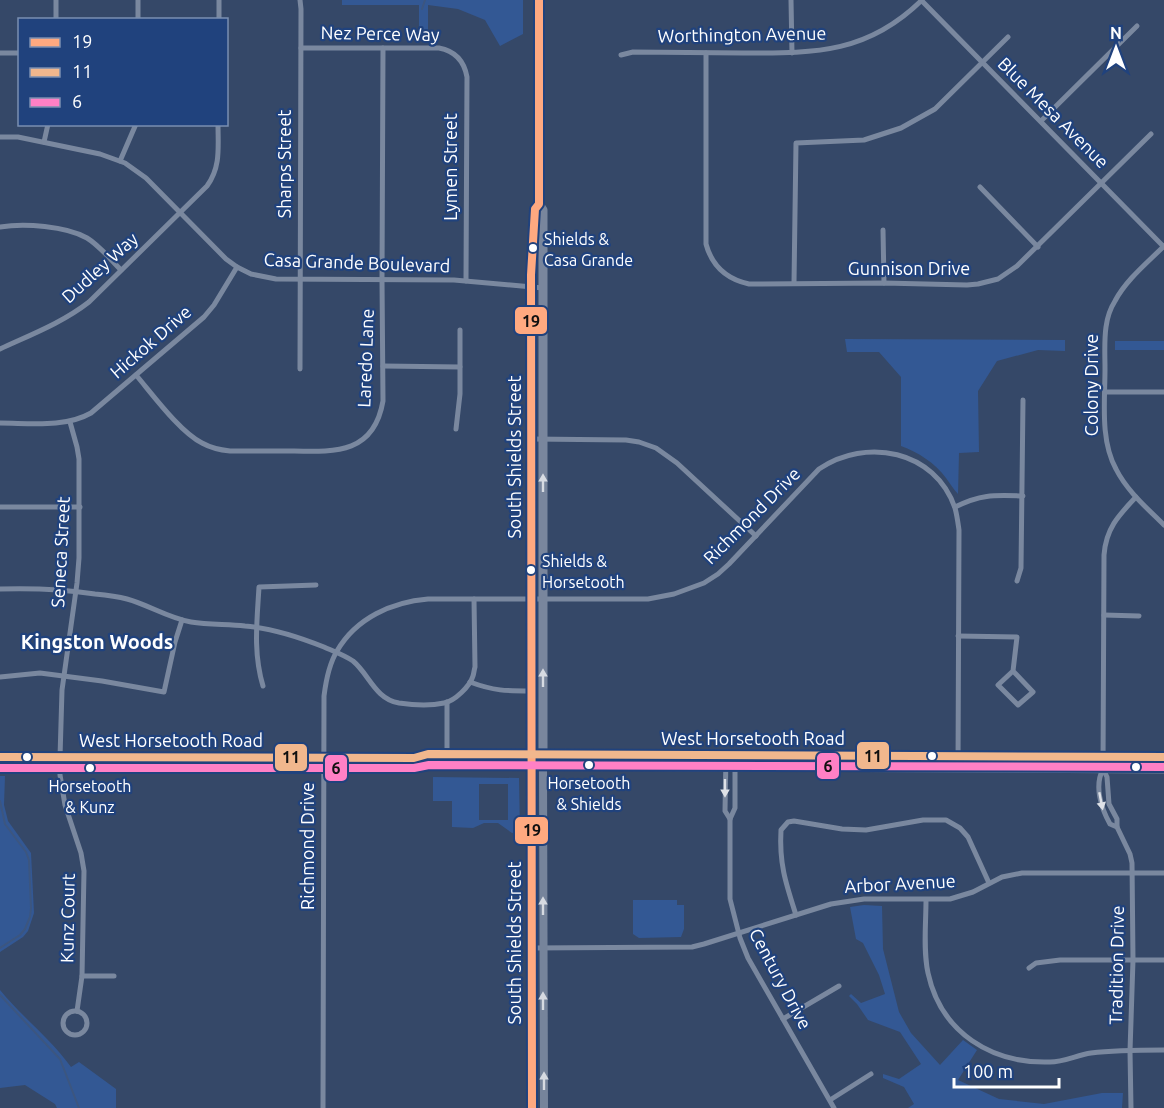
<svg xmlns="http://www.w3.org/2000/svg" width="1164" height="1108" font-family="Ubuntu,sans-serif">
<rect width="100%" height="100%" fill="#354868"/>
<g fill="#335894" fill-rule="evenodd">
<path d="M 342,0 L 523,0 L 523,34 L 500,46 L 485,20 L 458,9 L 428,5 L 428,38 L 419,39 L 419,5 L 342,5 Z"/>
<path d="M 845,339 L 1065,340 L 1065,351 L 1038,350 L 997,361 L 978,391 L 979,452 L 959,453 L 958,494 C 953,489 950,483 946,478 C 935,463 918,452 901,446 L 901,377 L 879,352 L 847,352 Z"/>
<rect x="1115" y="341" width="49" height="9"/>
<path d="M 0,776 L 5,776 L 4,805 L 8,821 L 31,853 L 34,913 L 28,931 L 23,937 L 0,952 Z"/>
<path d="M 433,777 L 519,778 L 520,832 L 512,833 L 498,823 L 484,823 L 473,828 L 452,827 L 452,801 L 433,801 ZM 479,784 L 508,784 L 508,820 L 479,820 Z"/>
<path d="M 633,900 L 677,900 L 677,905 L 684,905 L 684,929 L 681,937 L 639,938 L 633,934 Z"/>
<path d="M 864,905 L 882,906 L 883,949 L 899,1012 L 911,1033 L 940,1065 L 963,1040 L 977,1050 L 958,1080 L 999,1099 L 1044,1104 L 1102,1093 L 1123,1093 L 1122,1108 L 908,1108 L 914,1104 L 904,1087 L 883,1078 L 883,1074 L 899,1079 L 921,1064 L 900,1032 L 868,1020 L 857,1004 L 849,996 L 851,994 L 861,1003 L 885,994 L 879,975 L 863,943 L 856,939 L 850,907 Z"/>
<path d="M 0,990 C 22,1017 51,1039 71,1067 L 79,1062 L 116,1089 L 116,1108 L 57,1108 L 55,1104 L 25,1085 L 0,1088 Z"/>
</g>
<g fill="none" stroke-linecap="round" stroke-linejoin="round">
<g stroke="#3c5680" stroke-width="2">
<path d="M 422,9 L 425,0"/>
<path d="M 0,801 L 5,824 L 26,852 L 29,860 L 31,908 L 30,917 L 25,929 L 20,935 L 0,948"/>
<path d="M 0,995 L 60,1059 L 79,1108"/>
</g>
<g stroke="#7a889f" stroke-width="5">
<path d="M 300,0 L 301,9 L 300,369"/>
<path d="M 791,0 L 792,53"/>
<path d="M 921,0 L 1164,247"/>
<path d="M 56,20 L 56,0"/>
<path d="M 138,20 L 138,0"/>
<path d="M 219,20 L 219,0"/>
<path d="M 301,48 L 439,48 C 455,51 464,60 467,77 L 466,281"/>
<path d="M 0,53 L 20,53"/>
<path d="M 706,53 L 706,244 C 712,266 726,279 749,284 L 884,283 L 967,285 L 978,284 L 998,279 L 1017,266 L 1151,134"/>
<path d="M 621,55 L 633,52 C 670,52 707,53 743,53 C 815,53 867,54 922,0"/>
<path d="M 1041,121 L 1137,26"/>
<path d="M 0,137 L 18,137 L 100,154 L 125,163 L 146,178 L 226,259 L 237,267 L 251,274 L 276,279 L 454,280 L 543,288"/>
<path d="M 44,142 L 48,124"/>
<path d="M 120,161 L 136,124"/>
<path d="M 980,187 L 1038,247"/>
<path d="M 0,227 C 24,223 66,226 87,238 C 100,246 111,260 121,270"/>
<path d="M 883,230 L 884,283"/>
<path d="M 1164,246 C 1147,263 1126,280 1115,301 C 1110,309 1107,319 1106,327 C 1104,341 1105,355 1105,369 C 1105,401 1100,440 1116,469 C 1127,491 1147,508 1164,525"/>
<path d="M 794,283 L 796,143 L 864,140 L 901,128 L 935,109 L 1008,37"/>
<path d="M 0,349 C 30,335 62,323 89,302 L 207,186 C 221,167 218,147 218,124"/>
<path d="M 383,366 L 460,367"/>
<path d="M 136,375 C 153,395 180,432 202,443 C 211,448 220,450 230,451 C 251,451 273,451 294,451 C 337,452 374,453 383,401 L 382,280 L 383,48"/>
<path d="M 1105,392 L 1164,392"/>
<path d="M 70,422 L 77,447 L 79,459 L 79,558 L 77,583 L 62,690 L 60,757 L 60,775 L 65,805 L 81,853 L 84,871 L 82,976 L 77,1011"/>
<path d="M 0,423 C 29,423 65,428 91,413 L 204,317 L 214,305 L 237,267"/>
<path d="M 456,429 L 460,394 L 460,330"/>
<path d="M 532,439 L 626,440 L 639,442 L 656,448 L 677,463 L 756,536"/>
<path d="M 0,507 L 80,507"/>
<path d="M 955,507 C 981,494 994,495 1023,496"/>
<path d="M 1017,581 L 1021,568 L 1023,400"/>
<path d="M 0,589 C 33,588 62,589 95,594 C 106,595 116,596 127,599 C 149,605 168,618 191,622 C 209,625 227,624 245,626 C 272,628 299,637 324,647 C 333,651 344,655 353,661 C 369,674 375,699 399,703 C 413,705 430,706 444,703 C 455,701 470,686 473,676 C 474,673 474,670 475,667 L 474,599"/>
<path d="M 1104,615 L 1139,616"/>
<path d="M 958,636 L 1017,637 L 1013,671 L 998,685 L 1018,705 L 1033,692 L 1013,671"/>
<path d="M 0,677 L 40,673 L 102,681 L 164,692 L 175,642 L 182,620"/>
<path d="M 470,682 C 494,691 506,691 531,691"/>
<path d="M 263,686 C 253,653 257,621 259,587 L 316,585"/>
<path d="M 447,702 L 447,754"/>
<path d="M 726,755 L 725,811 L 730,819"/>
<path d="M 735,755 L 735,808 L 730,819 L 730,899 L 740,938 L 748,958 L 834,1108"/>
<path d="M 1103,769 L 1107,777 L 1109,804 L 1117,819 L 1117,827 L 1130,854 L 1132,863 L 1133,960 L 1130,1051 L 1131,1108"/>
<path d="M 1117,827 L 1110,824 C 1101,808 1094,786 1103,769 L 1104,555 C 1106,528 1119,515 1136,497"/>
<path d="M 926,900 C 926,924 923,950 928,973 C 941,1033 992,1064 1050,1062 C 1064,1062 1077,1055 1091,1053 C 1115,1050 1140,1050 1164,1050"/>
<path d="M 796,915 C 786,884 779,864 781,830 L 788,822 L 794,821 L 842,829 L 866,830 L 923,820 L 946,820 L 960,828 L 968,837 L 989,883"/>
<path d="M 531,948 L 692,947 L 704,944 L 831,904 L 864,899 L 950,899 L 973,892 L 1002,877 L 1022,873 L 1164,873"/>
<path d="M 1029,968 L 1036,963 L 1060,960 L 1164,960"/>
<path d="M 82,976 L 114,976"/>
<circle cx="75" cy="1023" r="12"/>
<path d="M 783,1019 L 839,986"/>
<path d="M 830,1100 L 871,1074"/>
<path d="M 323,1108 L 324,696 C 326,680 329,664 337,651 C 356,618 392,602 428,599 L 648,599 L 674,594 L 704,583 L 718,574 L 729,564 L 819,469 C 866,437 935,450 955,508 C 957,515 958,523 959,530 L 958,768"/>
</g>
<g stroke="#76849b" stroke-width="8">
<path d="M 0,757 L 414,758 L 428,754 L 532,754"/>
<path d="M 414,758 L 428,764 L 453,766 L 531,766 L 532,1108"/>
<path d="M 543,766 L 544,1108"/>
</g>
<g stroke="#79869d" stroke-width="9">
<path d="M 539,0 L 539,204 L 535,209 L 531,275 L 532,599 L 531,766 L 1164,769"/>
<path d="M 539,204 L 543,210 L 543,759"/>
<path d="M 532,754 L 1164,757"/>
</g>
<g stroke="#20427d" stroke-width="12">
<path id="bus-1" d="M 532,1108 L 531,275 L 535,209 L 539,204 L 539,0"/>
</g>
<g stroke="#20427d" stroke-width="12">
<path id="bus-2" d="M 0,757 L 414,758 L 428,754 L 1164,757"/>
</g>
<g stroke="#20427d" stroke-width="12">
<path id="bus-3" d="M 0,768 L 414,768 L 429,765 L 1164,767"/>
</g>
<use href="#bus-1" stroke="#ffa980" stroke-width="8"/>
<use href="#bus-2" stroke="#f1b78d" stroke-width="8"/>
<use href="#bus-3" stroke="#ff80c5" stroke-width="8"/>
</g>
<defs><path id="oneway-solid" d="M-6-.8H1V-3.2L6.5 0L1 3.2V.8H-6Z" transform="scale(1.5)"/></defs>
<g fill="#d7dbe2">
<use href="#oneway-solid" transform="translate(543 483) rotate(-90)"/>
<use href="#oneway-solid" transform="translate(543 678) rotate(-90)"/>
</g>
<g fill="#dee1e7">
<use href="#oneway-solid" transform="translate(725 788) rotate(90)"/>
<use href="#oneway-solid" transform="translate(1101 801) rotate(79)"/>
</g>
<g fill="#d6dae1">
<use href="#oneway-solid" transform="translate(543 906) rotate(-90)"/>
<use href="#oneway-solid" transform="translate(543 1001) rotate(-90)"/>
<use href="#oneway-solid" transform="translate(544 1081) rotate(-90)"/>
</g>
<g fill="#fff" stroke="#20427d" stroke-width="2">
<circle cx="533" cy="248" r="5"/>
<circle cx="531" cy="570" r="5"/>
<circle cx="932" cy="756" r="5"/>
<circle cx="27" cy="757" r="5"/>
<circle cx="589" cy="765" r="5"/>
<circle cx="1136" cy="767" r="5"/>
<circle cx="90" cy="768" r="5"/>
</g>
<g text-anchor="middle" stroke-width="4.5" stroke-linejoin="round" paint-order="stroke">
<g font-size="16" fill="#fff" stroke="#20427d" text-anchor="start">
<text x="544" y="245">Shields &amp;<tspan x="544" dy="21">Casa Grande</tspan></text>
<text x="542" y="567">Shields &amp;<tspan x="542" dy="21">Horsetooth</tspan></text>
<text x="589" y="789" text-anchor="middle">Horsetooth<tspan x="589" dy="21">&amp; Shields</tspan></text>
<text x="90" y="792" text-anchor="middle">Horsetooth<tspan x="90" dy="21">&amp; Kunz</tspan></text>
</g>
<g font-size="18" fill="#fff" stroke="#20427d">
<text transform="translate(380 34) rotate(1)" y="6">Nez Perce Way</text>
<text transform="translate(742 35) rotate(-1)" y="6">Worthington Avenue</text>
<text transform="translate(1053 113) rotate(45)" y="6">Blue Mesa Avenue</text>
<text transform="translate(285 164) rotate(-90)" y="6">Sharps Street</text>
<text transform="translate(451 167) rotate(-90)" y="6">Lymen Street</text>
<text transform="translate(357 263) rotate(2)" y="6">Casa Grande Boulevard</text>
<text transform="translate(100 268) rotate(-42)" y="6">Dudley Way</text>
<text x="909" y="275">Gunnison Drive</text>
<text transform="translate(151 342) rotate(-41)" y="6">Hickok Drive</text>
<text transform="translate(366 358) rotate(-88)" y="6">Laredo Lane</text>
<text transform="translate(1092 385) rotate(-90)" y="6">Colony Drive</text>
<text transform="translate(515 457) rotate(-90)" y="6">South Shields Street</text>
<text transform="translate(752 516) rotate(-45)" y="6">Richmond Drive</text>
<text transform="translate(61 552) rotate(-87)" y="6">Seneca Street</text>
<text x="753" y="745">West Horsetooth Road</text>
<text x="171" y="747">West Horsetooth Road</text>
<text transform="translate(308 846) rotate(-90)" y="6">Richmond Drive</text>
<text transform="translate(900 884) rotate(-3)" y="6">Arbor Avenue</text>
<text transform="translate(68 918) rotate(-89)" y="6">Kunz Court</text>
<text transform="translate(515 943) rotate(-90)" y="6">South Shields Street</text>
<text transform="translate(1117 965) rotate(-89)" y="6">Tradition Drive</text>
<text transform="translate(780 979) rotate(62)" y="6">Century Drive</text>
</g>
<g font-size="20" font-weight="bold" fill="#fff" stroke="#20427d">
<text x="97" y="649">Kingston Woods</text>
</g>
</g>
<g stroke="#20427d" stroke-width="2">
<rect x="514" y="306" width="34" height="29" rx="6" fill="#ffa980"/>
<rect x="856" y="741" width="34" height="29" rx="6" fill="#f1b78d"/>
<rect x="274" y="743" width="34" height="29" rx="6" fill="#f1b78d"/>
<rect x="816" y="752" width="24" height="28" rx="6" fill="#ff80c5"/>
<rect x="324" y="754" width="24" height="28" rx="6" fill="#ff80c5"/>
<rect x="514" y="816" width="35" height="29" rx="6" fill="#ffa980"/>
</g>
<g font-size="16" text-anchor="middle" font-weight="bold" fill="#111">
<text x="531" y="327">19</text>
<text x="873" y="762">11</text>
<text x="291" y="763">11</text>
<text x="828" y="772">6</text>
<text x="336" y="774">6</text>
<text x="532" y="836">19</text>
</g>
<rect x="18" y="18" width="210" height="108" fill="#20427d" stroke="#798eb1" stroke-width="1.5"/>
<rect x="30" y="38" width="30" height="9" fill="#ffa980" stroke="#798eb1" stroke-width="1.5"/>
<text x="72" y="48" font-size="18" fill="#ffffff">19</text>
<rect x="30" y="68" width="30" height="9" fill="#f1b78d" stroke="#798eb1" stroke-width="1.5"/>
<text x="72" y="78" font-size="18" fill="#ffffff">11</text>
<rect x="30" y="98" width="30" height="9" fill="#ff80c5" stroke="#798eb1" stroke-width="1.5"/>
<text x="72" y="108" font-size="18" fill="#ffffff">6</text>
<g transform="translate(1116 48)" stroke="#20427d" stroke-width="4.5" paint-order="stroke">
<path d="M0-4.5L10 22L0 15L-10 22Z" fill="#ffffff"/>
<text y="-9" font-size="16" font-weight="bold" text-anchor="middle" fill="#ffffff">N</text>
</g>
<path d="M954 1078v9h105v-9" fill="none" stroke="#ffffff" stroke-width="3"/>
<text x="963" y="1078" font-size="18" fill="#ffffff" stroke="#20427d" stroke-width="4.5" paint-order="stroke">100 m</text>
</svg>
